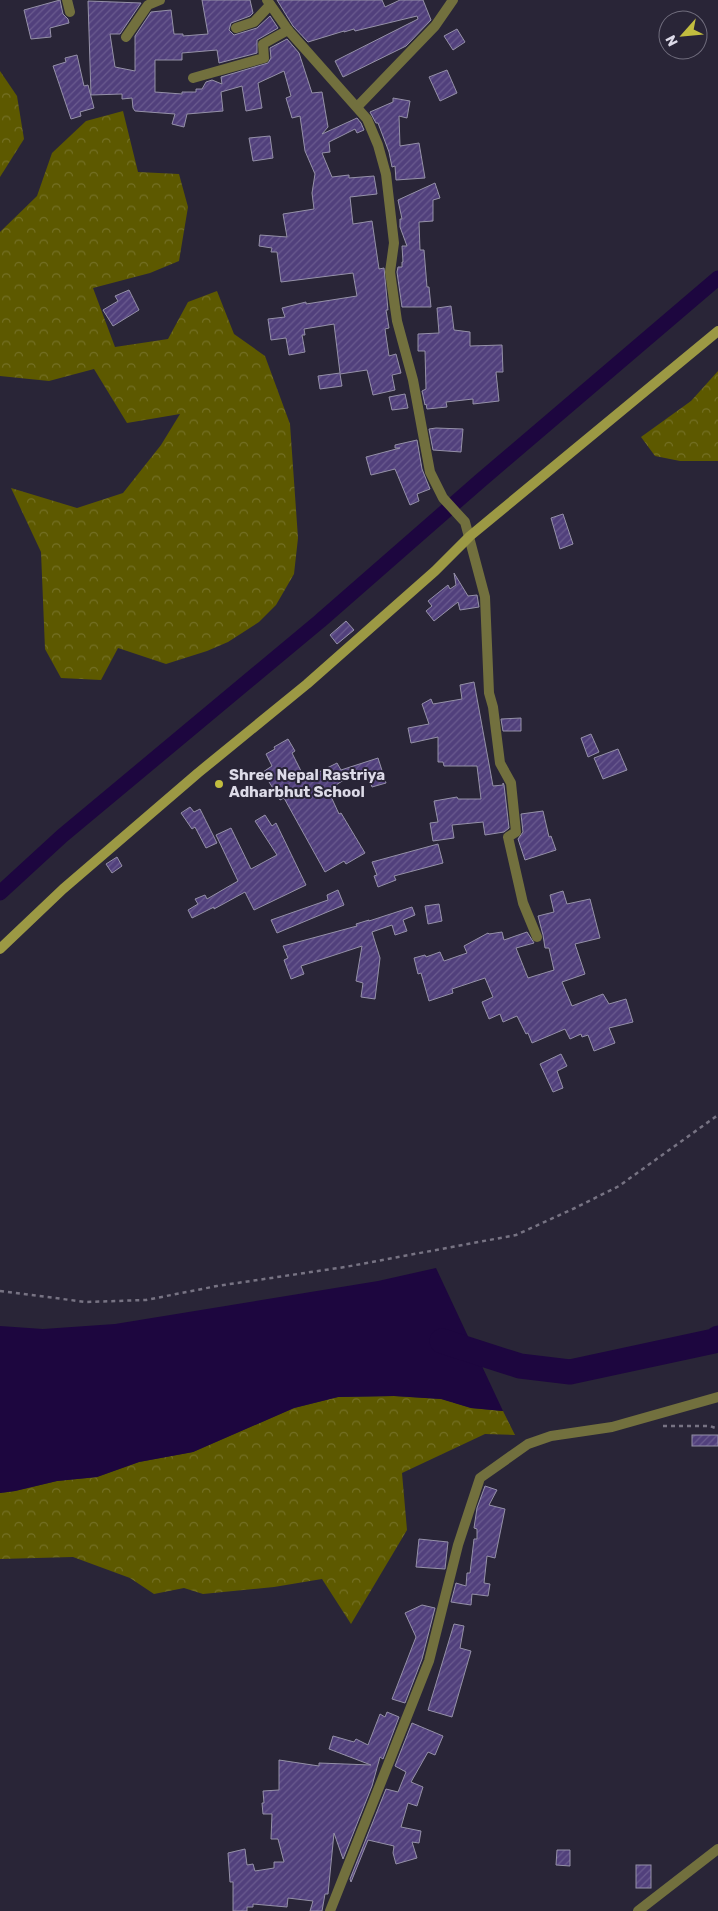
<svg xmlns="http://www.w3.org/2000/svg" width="718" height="1911" font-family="Rubik,sans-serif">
<defs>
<pattern id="forest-crowns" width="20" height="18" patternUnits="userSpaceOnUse" patternTransform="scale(1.25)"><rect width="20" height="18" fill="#5d5900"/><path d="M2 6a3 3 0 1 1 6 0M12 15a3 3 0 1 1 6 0" fill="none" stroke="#747025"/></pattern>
<pattern id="building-hatch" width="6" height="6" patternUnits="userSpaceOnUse" patternTransform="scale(1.25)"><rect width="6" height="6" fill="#51407c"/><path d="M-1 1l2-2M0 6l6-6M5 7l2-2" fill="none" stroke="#6a5b8f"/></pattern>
</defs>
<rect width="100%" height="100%" fill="#292537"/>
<g fill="url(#forest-crowns)">
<path d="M 0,71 L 17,96 L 24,139 L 0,177 Z"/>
<path d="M 123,111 L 138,172 L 179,174 L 188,207 L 179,261 L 150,273 L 93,288 L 115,347 L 168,339 L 188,302 L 217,291 L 234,334 L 265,356 L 290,424 L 298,538 L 294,574 L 276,605 L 259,622 L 228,642 L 207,651 L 166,664 L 118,648 L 101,680 L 61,678 L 45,649 L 41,552 L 11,488 L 77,508 L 123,493 L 161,445 L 180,414 L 127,423 L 94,369 L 49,381 L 0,376 L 0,232 L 37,196 L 52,153 L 86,121 Z"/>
<path d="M 718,371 L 718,461 L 680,461 L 655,456 L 641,437 L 691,401 Z"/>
<path d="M 394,1396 L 442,1399 L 471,1408 L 503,1411 L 515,1435 L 485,1434 L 402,1473 L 407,1530 L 351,1624 L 322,1579 L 274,1587 L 203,1594 L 184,1588 L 154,1594 L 130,1578 L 73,1557 L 0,1559 L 0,1493 L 15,1491 L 57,1481 L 97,1477 L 139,1462 L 193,1452 L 294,1408 L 338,1397 Z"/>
</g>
<path fill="#1d063f" d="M 436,1268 L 503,1411 L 471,1408 L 441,1399 L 394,1396 L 338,1397 L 294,1408 L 193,1452 L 139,1462 L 97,1477 L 57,1481 L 15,1491 L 0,1493 L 0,1326 L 43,1329 L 115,1324 L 378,1281 Z"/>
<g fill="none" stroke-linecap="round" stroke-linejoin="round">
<path stroke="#1d063f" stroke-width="15" d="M 0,893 L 62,836 L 320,621 L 480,481 L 718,278"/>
<path stroke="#1d063f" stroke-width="25" d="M 442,1341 L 520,1366 L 570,1372 L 714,1341 L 718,1338"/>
</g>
<g fill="url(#building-hatch)" stroke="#9591a8">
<path d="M 60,0 L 63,14 L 68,19 L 69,23 L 50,28 L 51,37 L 31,39 L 24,10 Z"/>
<path d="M 202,0 L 250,0 L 253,13 L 250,16 L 231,23 L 229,30 L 234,35 L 257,28 L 270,16 L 278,28 L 257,40 L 257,53 L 219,63 L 217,50 L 182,53 L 182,60 L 155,60 L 155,92 L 182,94 L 182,92 L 196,92 L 196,89 L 202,89 L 206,82 L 212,80 L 222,84 L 221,77 L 268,63 L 271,58 L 270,48 L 287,39 L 299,53 L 312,93 L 322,92 L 328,127 L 322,134 L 357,118 L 361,123 L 364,130 L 357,133 L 355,129 L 329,142 L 330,152 L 322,153 L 332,177 L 349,175 L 349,178 L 374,176 L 377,194 L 350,197 L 353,224 L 372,221 L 379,269 L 384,268 L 388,310 L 386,310 L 389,328 L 385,329 L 389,356 L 396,354 L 401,373 L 392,375 L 395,390 L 373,395 L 367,370 L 340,374 L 342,386 L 320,389 L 318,376 L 340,373 L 334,324 L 304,329 L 305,335 L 302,335 L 305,352 L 289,355 L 286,338 L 271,340 L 268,319 L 285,317 L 282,308 L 306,302 L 306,304 L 357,296 L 353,273 L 281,282 L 277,252 L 271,252 L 272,248 L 259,246 L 260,235 L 287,237 L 283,214 L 314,209 L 312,193 L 315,174 L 305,151 L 300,116 L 292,118 L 286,98 L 291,96 L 284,71 L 258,83 L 262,108 L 246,111 L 242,86 L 221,92 L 223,111 L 187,114 L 184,127 L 172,124 L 175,114 L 135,111 L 133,108 L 132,98 L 122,99 L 122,94 L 91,95 L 88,1 L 141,3 L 120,34 L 110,34 L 115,67 L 135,71 L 135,36 L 151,12 L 171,10 L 174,34 L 183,34 L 183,36 L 208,34 Z"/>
<path d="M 277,0 L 382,0 L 385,7 L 400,0 L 423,0 L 431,20 L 406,46 L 343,77 L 335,61 L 418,19 L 417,16 L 355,31 L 354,29 L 344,32 L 344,31 L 308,42 L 293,26 Z"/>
<path d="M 457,29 L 465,42 L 453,50 L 444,36 Z"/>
<path d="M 77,55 L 84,86 L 88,85 L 94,108 L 80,112 L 81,116 L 71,119 L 53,66 L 66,62 L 65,58 Z"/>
<path d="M 447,70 L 457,93 L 440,101 L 429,77 Z"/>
<path d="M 393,98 L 410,101 L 407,118 L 399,116 L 400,146 L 419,143 L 425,178 L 396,180 L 395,166 L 392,167 L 389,152 L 378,123 L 376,123 L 370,112 L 393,102 Z"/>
<path d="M 270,136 L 273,158 L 253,161 L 249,138 Z"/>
<path d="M 435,183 L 440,198 L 433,200 L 433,221 L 419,222 L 420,250 L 424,250 L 427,287 L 429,287 L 431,307 L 402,307 L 397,272 L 398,267 L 402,267 L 402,262 L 403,262 L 402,246 L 407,246 L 400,227 L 400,219 L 402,219 L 398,200 Z"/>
<path d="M 129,290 L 139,310 L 113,326 L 103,310 L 118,301 L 115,296 Z"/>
<path d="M 451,306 L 454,330 L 470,332 L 470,346 L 502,345 L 503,372 L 496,372 L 499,401 L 473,404 L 473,399 L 446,402 L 447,407 L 427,409 L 426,404 L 425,405 L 422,391 L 426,389 L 425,351 L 418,351 L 418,334 L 439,333 L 437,308 Z"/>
<path d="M 405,394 L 408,408 L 392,410 L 389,397 Z"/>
<path d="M 436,428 L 463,429 L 461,452 L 433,450 L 429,429 Z"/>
<path d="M 417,440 L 422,469 L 430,489 L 417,494 L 419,501 L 410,505 L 395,469 L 371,475 L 366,457 L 400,448 L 395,448 L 395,445 Z"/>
<path d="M 563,514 L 573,544 L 560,549 L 551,518 Z"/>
<path d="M 454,573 L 468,596 L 477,595 L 479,607 L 460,610 L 458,602 L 434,621 L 426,611 L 432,606 L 428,601 L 448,585 L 450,589 L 456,585 Z"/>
<path d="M 346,621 L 354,630 L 337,644 L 330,635 Z"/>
<path d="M 474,682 L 493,786 L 503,785 L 503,783 L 504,785 L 509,828 L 504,832 L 485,835 L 483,822 L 452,825 L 454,838 L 433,841 L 430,823 L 438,822 L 434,801 L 457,797 L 458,799 L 481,799 L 477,766 L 444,766 L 443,762 L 438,762 L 438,737 L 411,743 L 408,728 L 429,724 L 422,704 L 431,699 L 433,704 L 462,699 L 460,685 Z"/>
<path d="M 521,718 L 521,731 L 503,731 L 501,719 Z"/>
<path d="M 591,734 L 599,752 L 588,757 L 581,738 Z"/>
<path d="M 288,739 L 295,751 L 292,753 L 305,779 L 337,763 L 341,770 L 378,758 L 386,783 L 372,787 L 367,774 L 356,778 L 355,773 L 328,790 L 339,814 L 341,813 L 365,853 L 346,864 L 344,861 L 325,872 L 284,798 L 280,800 L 263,772 L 272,766 L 266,754 L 275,749 L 274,747 Z"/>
<path d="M 618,749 L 627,770 L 603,779 L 594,758 Z"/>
<path d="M 190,807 L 194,812 L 200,809 L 217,843 L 206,848 L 195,827 L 192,829 L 181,813 Z"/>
<path d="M 543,811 L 549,837 L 551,836 L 556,850 L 525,860 L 518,839 L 523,832 L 521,814 Z"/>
<path d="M 265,815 L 272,826 L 276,823 L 306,885 L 254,910 L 245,892 L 214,909 L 214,907 L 192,918 L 188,910 L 198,904 L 195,899 L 205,895 L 207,899 L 238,881 L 216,835 L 231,828 L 251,869 L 277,855 L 255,821 Z"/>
<path d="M 438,844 L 443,863 L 394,876 L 396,880 L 378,887 L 374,876 L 377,875 L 372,862 Z"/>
<path d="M 117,857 L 122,866 L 112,873 L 106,864 Z"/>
<path d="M 338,890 L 344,905 L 277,933 L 271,920 L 328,900 L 327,895 Z"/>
<path d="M 563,891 L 567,904 L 590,899 L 600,938 L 575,944 L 585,974 L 562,982 L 572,1006 L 603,994 L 609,1004 L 626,999 L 633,1022 L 609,1028 L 615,1043 L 594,1051 L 588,1035 L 582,1037 L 581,1034 L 570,1039 L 565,1029 L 532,1043 L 528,1033 L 526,1034 L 517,1016 L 503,1022 L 500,1014 L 489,1019 L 482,1002 L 493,997 L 485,978 L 452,989 L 453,993 L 429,1001 L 421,973 L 418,974 L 414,958 L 425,955 L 426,957 L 440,952 L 444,961 L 467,953 L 464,946 L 488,933 L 489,934 L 502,932 L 504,940 L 527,932 L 534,943 L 516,948 L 528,978 L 554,970 L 549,948 L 545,948 L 543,935 L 538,916 L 554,912 L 550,895 Z"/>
<path d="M 439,904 L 442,921 L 428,924 L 425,906 Z"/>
<path d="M 412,907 L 415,915 L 403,920 L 407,931 L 395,935 L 392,925 L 372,932 L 380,958 L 375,999 L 361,997 L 363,983 L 356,981 L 362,946 L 301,966 L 304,974 L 291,979 L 284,960 L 288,958 L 283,946 L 357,926 L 356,924 L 369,920 L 369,921 Z"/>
<path d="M 561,1054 L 567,1066 L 557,1071 L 563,1088 L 553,1092 L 540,1064 Z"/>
<rect x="692" y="1435" width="26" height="11"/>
<path d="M 485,1486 L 497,1490 L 489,1505 L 505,1509 L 495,1558 L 487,1556 L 484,1583 L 490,1584 L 488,1596 L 472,1594 L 471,1605 L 451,1602 L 456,1583 L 466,1586 L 467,1573 L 470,1573 L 474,1539 L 477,1539 L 477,1529 L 474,1528 L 477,1508 Z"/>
<path d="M 419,1539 L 448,1542 L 445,1569 L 416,1567 Z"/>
<path d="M 422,1605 L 435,1608 L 422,1659 L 405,1703 L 392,1699 L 416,1637 L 405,1613 Z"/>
<path d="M 454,1624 L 464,1626 L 460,1648 L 471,1651 L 452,1717 L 428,1710 Z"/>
<path d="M 387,1712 L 399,1717 L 383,1759 L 380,1757 L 372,1786 L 343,1859 L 334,1833 L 328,1894 L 325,1894 L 322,1911 L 310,1911 L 313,1901 L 288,1898 L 287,1907 L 253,1904 L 253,1907 L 247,1907 L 247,1911 L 233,1911 L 233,1882 L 230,1882 L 228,1853 L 245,1849 L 247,1865 L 253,1864 L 255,1871 L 274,1868 L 274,1862 L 284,1862 L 278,1839 L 271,1839 L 272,1814 L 263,1814 L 262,1803 L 264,1803 L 263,1791 L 279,1790 L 279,1760 L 319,1766 L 319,1763 L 371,1765 L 329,1749 L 333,1736 L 354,1742 L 356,1739 L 368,1745 L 380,1714 L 385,1717 Z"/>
<path d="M 412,1723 L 443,1736 L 435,1755 L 428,1752 L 411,1782 L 423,1787 L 417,1806 L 408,1803 L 401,1827 L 421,1831 L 419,1843 L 412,1842 L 417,1858 L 396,1864 L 393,1853 L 394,1846 L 368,1840 L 351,1882 L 350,1879 L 386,1789 L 398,1792 L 406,1772 L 395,1766 Z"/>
<path d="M 557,1850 L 570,1850 L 570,1866 L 556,1865 Z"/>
<rect x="636" y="1865" width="15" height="23"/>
</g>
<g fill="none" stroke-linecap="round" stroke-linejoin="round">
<g stroke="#777383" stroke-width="2.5" stroke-dasharray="4 4" stroke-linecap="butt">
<path d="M 0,1291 L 86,1302 L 146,1300 L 217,1286 L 345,1267 L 516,1235 L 575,1208 L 619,1186 L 718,1115"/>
<path d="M 663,1426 L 710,1426 L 718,1429"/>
</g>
<g stroke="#72703e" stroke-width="10">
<path d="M 67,0 L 70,12"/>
<path d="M 267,0 L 288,30 L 367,119 L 378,145 L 386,174 L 394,243 L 390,272 L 397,321 L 413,380 L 430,472 L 443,498 L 465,522 L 485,597 L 489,693 L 493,707 L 500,763 L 511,783 L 516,832 L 508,837 L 523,903 L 537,937"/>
<path d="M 236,28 L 254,22 L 270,5"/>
<path d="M 126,37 L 148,5 L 160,0"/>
<path d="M 193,78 L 264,58 L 263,44 L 288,30"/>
<path d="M 357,107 L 435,26 L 453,0"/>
<path d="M 330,1911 L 429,1661 L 458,1545 L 480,1478 L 528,1444 L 551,1436 L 612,1427 L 718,1397"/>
<path d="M 638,1911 L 718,1849"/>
</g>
<path stroke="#9c9944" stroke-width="10" d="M 0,949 L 63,889 L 198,773 L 307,684 L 435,571 L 470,536 L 718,331"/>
</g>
<circle fill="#c2bd3f" stroke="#292537" stroke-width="2" cx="219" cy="784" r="5"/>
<g text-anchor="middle" stroke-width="4" stroke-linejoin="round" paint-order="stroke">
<g font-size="15" font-weight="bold" fill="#dddbe8" stroke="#292537" text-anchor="start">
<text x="229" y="780">Shree Nepal Rastriya<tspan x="229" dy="17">Adharbhut School</tspan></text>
</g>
</g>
<g transform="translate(683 35) rotate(243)"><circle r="24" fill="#292537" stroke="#716e7e"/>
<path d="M0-4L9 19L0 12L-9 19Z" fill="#c2bd3f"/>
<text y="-8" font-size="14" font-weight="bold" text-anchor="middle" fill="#dddbe8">N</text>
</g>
</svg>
